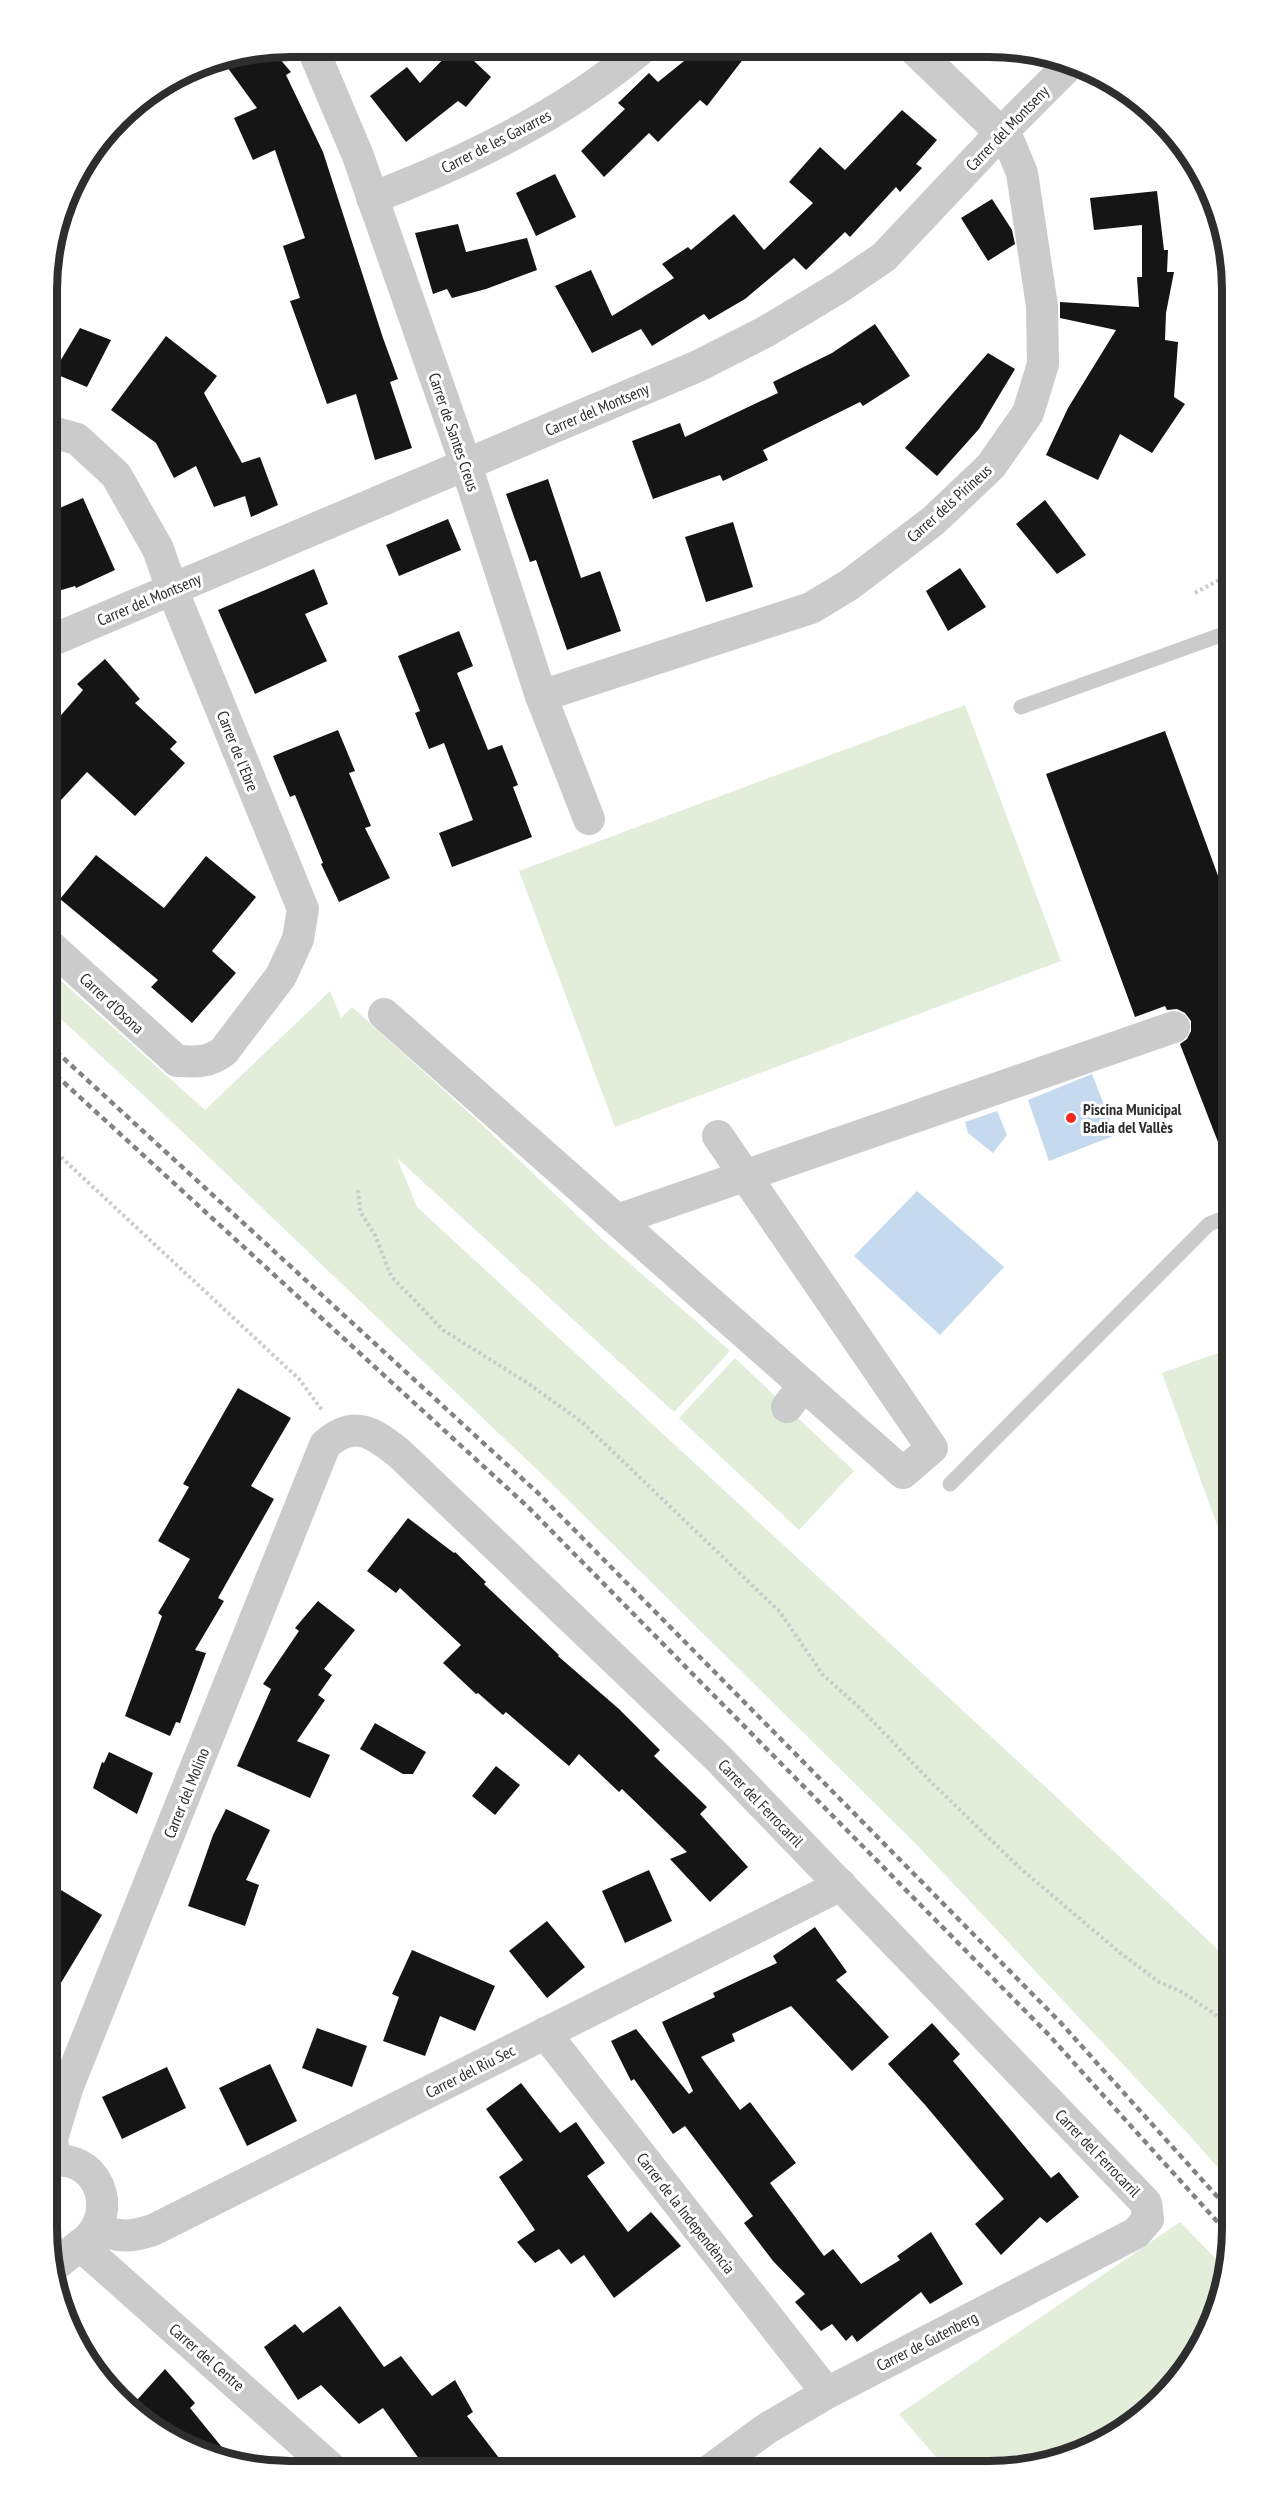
<svg xmlns="http://www.w3.org/2000/svg" width="1279" height="2518" font-family="'PT Sans Narrow',sans-serif">
<rect width="100%" height="100%" fill="#fff"/>
<g fill="#e2edda">
<path d="M 965,705 L 1061,961 L 615,1127 L 519,871 Z"/>
<path d="M 48,969 L 205,1110 L 330,991 L 341,1018 L 352,1007 L 477,1120 L 604,1241 L 730,1351 L 674,1412 L 397,1158 L 417,1207 L 1051,1792 L 1232,1963 L 1232,2184 L 1192,2138 L 917,1845 L 550,1482 L 154,1105 L 48,1007 Z"/>
<path d="M 1232,1348 L 1232,1554 L 1228,1555 L 1162,1373 Z"/>
<path d="M 735,1358 L 854,1471 L 799,1530 L 679,1418 Z"/>
<path d="M 1180,2222 L 1226,2269 L 1214,2321 L 1182,2377 L 1125,2430 L 1067,2459 L 989,2471 L 948,2471 L 899,2414 Z"/>
</g>
<g fill="#c5daef">
<path d="M 1092,1074 L 1116,1135 L 1049,1161 L 1028,1100 Z"/>
<path d="M 997,1111 L 1007,1135 L 993,1153 L 968,1133 L 965,1122 Z"/>
<path d="M 917,1191 L 1004,1267 L 940,1335 L 854,1256 Z"/>
</g>
<g fill="#151515">
<path d="M 454,48 L 486,48 L 474,61 L 491,77 L 466,107 L 458,101 L 406,142 L 370,96 L 407,67 L 420,83 Z"/>
<path d="M 699,49 L 751,49 L 707,106 L 700,100 L 658,142 L 649,133 L 604,177 L 581,151 L 625,109 L 618,103 L 649,73 L 658,82 Z"/>
<path d="M 272,50 L 291,72 L 286,75 L 323,152 L 383,338 L 398,379 L 390,382 L 412,448 L 375,460 L 356,394 L 327,404 L 290,301 L 300,298 L 283,246 L 305,238 L 275,150 L 253,160 L 234,118 L 257,108 L 222,60 Z"/>
<path d="M 902,110 L 937,140 L 916,164 L 922,168 L 900,192 L 896,187 L 850,237 L 845,232 L 806,270 L 794,258 L 745,299 L 709,320 L 704,314 L 652,346 L 641,329 L 592,353 L 555,286 L 591,270 L 612,316 L 674,278 L 662,264 L 688,247 L 691,250 L 734,214 L 764,250 L 813,203 L 789,182 L 820,147 L 845,170 Z"/>
<path d="M 555,174 L 576,217 L 536,236 L 516,193 Z"/>
<path d="M 1157,191 L 1164,250 L 1168,250 L 1167,272 L 1174,272 L 1166,313 L 1165,340 L 1178,342 L 1174,397 L 1185,404 L 1152,453 L 1120,434 L 1098,480 L 1046,455 L 1068,408 L 1116,330 L 1060,318 L 1060,302 L 1139,307 L 1137,277 L 1142,277 L 1142,225 L 1094,230 L 1090,198 Z"/>
<path d="M 992,199 L 1012,230 L 1015,244 L 988,261 L 961,218 Z"/>
<path d="M 458,224 L 466,252 L 527,238 L 537,270 L 486,289 L 452,298 L 447,289 L 433,294 L 415,233 Z"/>
<path d="M 875,324 L 910,376 L 863,406 L 860,402 L 763,450 L 768,460 L 723,481 L 720,475 L 653,499 L 632,441 L 680,423 L 685,437 L 778,393 L 773,382 L 832,353 Z"/>
<path d="M 80,328 L 111,340 L 87,387 L 53,373 Z"/>
<path d="M 166,336 L 217,376 L 204,393 L 242,463 L 260,457 L 278,505 L 251,517 L 245,496 L 214,507 L 196,466 L 174,478 L 156,443 L 111,410 Z"/>
<path d="M 988,353 L 1015,369 L 979,429 L 937,476 L 905,448 Z"/>
<path d="M 548,479 L 581,578 L 600,571 L 621,631 L 567,650 L 536,560 L 530,562 L 506,494 Z"/>
<path d="M 83,498 L 115,570 L 76,588 L 75,586 L 48,594 L 48,513 Z"/>
<path d="M 1045,500 L 1086,555 L 1057,574 L 1016,524 Z"/>
<path d="M 448,519 L 461,550 L 399,576 L 386,545 Z"/>
<path d="M 733,522 L 753,587 L 706,602 L 685,537 Z"/>
<path d="M 960,568 L 986,607 L 948,631 L 926,591 Z"/>
<path d="M 314,569 L 328,604 L 305,614 L 327,661 L 255,694 L 218,610 Z"/>
<path d="M 459,631 L 473,666 L 457,673 L 488,750 L 502,745 L 518,785 L 513,787 L 532,837 L 452,867 L 439,833 L 473,820 L 444,743 L 429,749 L 415,713 L 420,711 L 398,656 Z"/>
<path d="M 105,659 L 140,699 L 135,703 L 177,742 L 170,749 L 185,763 L 135,816 L 87,772 L 48,814 L 48,730 L 83,690 L 77,684 Z"/>
<path d="M 338,730 L 355,771 L 349,773 L 371,826 L 365,828 L 390,878 L 339,902 L 321,864 L 323,863 L 295,795 L 290,797 L 273,756 Z"/>
<path d="M 1165,731 L 1232,914 L 1232,1173 L 1230,1173 L 1180,1044 L 1187,1039 L 1191,1031 L 1191,1021 L 1185,1013 L 1177,1009 L 1167,1010 L 1165,1006 L 1135,1017 L 1046,774 Z"/>
<path d="M 96,855 L 164,908 L 206,856 L 256,897 L 212,951 L 236,973 L 192,1023 L 151,987 L 158,980 L 60,899 Z"/>
<path d="M 238,1388 L 291,1418 L 251,1486 L 274,1499 L 218,1598 L 224,1601 L 195,1650 L 206,1653 L 180,1723 L 176,1722 L 170,1736 L 125,1716 L 162,1616 L 158,1613 L 190,1559 L 158,1541 L 189,1487 L 183,1484 Z"/>
<path d="M 408,1518 L 454,1553 L 455,1552 L 486,1582 L 484,1584 L 559,1655 L 558,1656 L 619,1709 L 660,1750 L 654,1756 L 707,1807 L 700,1814 L 748,1867 L 710,1902 L 670,1859 L 687,1852 L 622,1789 L 619,1792 L 579,1754 L 569,1766 L 506,1712 L 503,1715 L 478,1693 L 476,1694 L 443,1663 L 461,1645 L 400,1588 L 396,1593 L 367,1571 Z"/>
<path d="M 318,1601 L 355,1630 L 324,1669 L 332,1675 L 318,1695 L 325,1700 L 297,1741 L 330,1755 L 310,1798 L 237,1766 L 271,1689 L 263,1684 L 299,1631 L 295,1628 Z"/>
<path d="M 375,1723 L 426,1752 L 413,1774 L 403,1774 L 360,1749 Z"/>
<path d="M 109,1752 L 153,1773 L 137,1814 L 93,1788 L 102,1762 L 104,1763 Z"/>
<path d="M 496,1766 L 520,1785 L 495,1815 L 472,1796 Z"/>
<path d="M 226,1809 L 270,1830 L 246,1880 L 259,1885 L 245,1926 L 188,1906 L 213,1835 Z"/>
<path d="M 649,1870 L 672,1921 L 625,1943 L 602,1891 Z"/>
<path d="M 56,1887 L 102,1915 L 47,2006 L 47,1902 Z"/>
<path d="M 547,1921 L 585,1967 L 547,1998 L 509,1951 Z"/>
<path d="M 815,1927 L 847,1972 L 836,1980 L 889,2037 L 852,2071 L 791,2006 L 732,2034 L 735,2041 L 701,2057 L 740,2110 L 750,2102 L 796,2163 L 770,2183 L 824,2256 L 833,2249 L 861,2284 L 900,2260 L 897,2256 L 931,2232 L 963,2284 L 930,2304 L 921,2292 L 857,2342 L 852,2335 L 846,2341 L 832,2324 L 821,2331 L 795,2302 L 805,2294 L 773,2261 L 744,2223 L 753,2216 L 685,2126 L 673,2134 L 634,2079 L 631,2081 L 611,2041 L 636,2029 L 689,2094 L 693,2091 L 662,2022 L 715,1997 L 713,1993 L 777,1963 L 773,1956 Z"/>
<path d="M 412,1950 L 495,1986 L 475,2031 L 440,2016 L 425,2056 L 383,2041 L 399,1997 L 392,1994 Z"/>
<path d="M 932,2023 L 960,2054 L 953,2061 L 1051,2178 L 1059,2172 L 1079,2197 L 1047,2223 L 1040,2217 L 1001,2255 L 975,2224 L 1004,2199 L 926,2106 L 888,2064 Z"/>
<path d="M 317,2028 L 367,2046 L 352,2087 L 302,2068 Z"/>
<path d="M 270,2064 L 297,2121 L 247,2146 L 219,2088 Z"/>
<path d="M 167,2067 L 186,2108 L 122,2139 L 102,2097 Z"/>
<path d="M 521,2083 L 560,2133 L 576,2122 L 605,2163 L 587,2176 L 628,2232 L 651,2212 L 681,2246 L 614,2298 L 584,2255 L 571,2264 L 559,2249 L 535,2263 L 517,2242 L 535,2230 L 499,2177 L 523,2160 L 486,2109 Z"/>
<path d="M 340,2306 L 384,2367 L 401,2356 L 432,2396 L 455,2380 L 473,2412 L 467,2416 L 499,2458 L 483,2470 L 427,2470 L 383,2408 L 359,2424 L 321,2385 L 298,2400 L 264,2347 L 295,2324 L 303,2333 Z"/>
<path d="M 165,2369 L 195,2403 L 190,2408 L 234,2462 L 183,2447 L 128,2410 Z"/>
</g>
<g fill="none" stroke-linecap="round" stroke-linejoin="round">
<g stroke="#cbcbcb" stroke-width="4" stroke-dasharray="3 3" stroke-linecap="butt">
<path d="M 1195,593 L 1219,580 L 1232,541"/>
<path d="M 48,1145 L 299,1379 L 322,1410"/>
<path d="M 358,1190 L 360,1211 L 375,1235 L 391,1276 L 443,1330 L 526,1382 L 583,1423 L 780,1612 L 823,1675 L 860,1708 L 933,1784 L 1020,1868 L 1119,1952 L 1159,1982 L 1182,1992 L 1219,2017 L 1232,2030"/>
</g>
<g stroke="#cbcbcb" stroke-width="15">
<path d="M 1021,707 L 1232,631"/>
<path d="M 950,1484 L 1209,1224 L 1232,1215"/>
</g>
<g stroke="#cbcbcb" stroke-width="32">
<path d="M 312,47 L 358,156 L 466,465 L 541,696 L 589,819"/>
<path d="M 372,198 C 468,161 563,115 641,49"/>
<path d="M 48,642 L 698,366 L 765,332 L 840,287 L 884,257 L 1001,133 L 1071,63"/>
<path d="M 541,696 L 811,608 L 849,585 L 933,521 L 991,466 L 1028,413 L 1043,364 L 1042,306 L 1022,173 L 1010,144 L 1001,133 L 915,50"/>
<path d="M 48,944 L 177,1061 C 196,1062 209,1063 224,1051 L 281,976 L 298,939 L 303,909 L 172,589 L 158,549 L 116,475 L 77,439 L 48,431"/>
<path d="M 384,1014 L 903,1473 L 932,1448 L 718,1136"/>
<path d="M 617,1220 L 1174,1027"/>
<path d="M 787,1407 L 804,1385"/>
<path d="M 545,2033 L 827,2393"/>
<path d="M 55,2161 L 52,2139 L 68,2086 L 325,1445 C 354,1418 374,1433 400,1454 L 718,1758 L 1146,2203 L 1148,2219 L 1136,2233 L 827,2393 L 766,2429 L 709,2471"/>
<path d="M 47,2163 C 95,2148 124,2212 82,2244"/>
<path d="M 96,2229 C 120,2237 129,2238 153,2230 L 841,1885"/>
<path d="M 53,2267 L 80,2245 L 333,2470"/>
</g>
<g stroke="#838383" stroke-width="4.5" stroke-dasharray="6 4.5" stroke-linecap="butt">
<path d="M 48,1044 L 539,1494 L 1060,2022 L 1232,2213"/>
<path d="M 48,1068 L 528,1507 L 1047,2033 L 1232,2238"/>
</g>
</g>
<circle fill="#f6281f" stroke="#fff" stroke-width="2" cx="1071" cy="1118" r="6"/>
<g text-anchor="middle" stroke-width="6" stroke-linejoin="round" paint-order="stroke">
<g font-size="16" fill="#2e2e2e" stroke="#fff">
<text transform="translate(1007 128) rotate(-46)" y="6">Carrer del Montseny</text>
<text transform="translate(496 141) rotate(-27)" y="6">Carrer de les Gavarres</text>
<text transform="translate(597 409) rotate(-23)" y="6">Carrer del Montseny</text>
<text transform="translate(454 432) rotate(71)" y="6">Carrer de Santes Creus</text>
<text transform="translate(949 503) rotate(-42)" y="6">Carrer dels Pirineus</text>
<text transform="translate(149 599) rotate(-23)" y="6">Carrer del Montseny</text>
<text transform="translate(238 751) rotate(68)" y="6">Carrer de l'Ebre</text>
<text transform="translate(112 1003) rotate(43)" y="6">Carrer d'Osona</text>
<text transform="translate(186 1793) rotate(-68)" y="6">Carrer del Molino</text>
<text transform="translate(761 1803) rotate(46)" y="6">Carrer del Ferrocarril</text>
<text transform="translate(470 2071) rotate(-27)" y="6">Carrer del Riu Sec</text>
<text transform="translate(1098 2153) rotate(46)" y="6">Carrer del Ferrocarril</text>
<text transform="translate(686 2213) rotate(52)" y="6">Carrer de la Independència</text>
<text transform="translate(927 2341) rotate(-27)" y="6">Carrer de Gutenberg</text>
<text transform="translate(207 2357) rotate(41)" y="6">Carrer del Centre</text>
</g>
<g font-size="16" font-weight="bold" fill="#2e2e2e" stroke="#fff" text-anchor="start">
<text x="1083" y="1115">Piscina Municipal<tspan x="1083" dy="18">Badia del Vallès</tspan></text>
</g>
</g>
<path d="M0 0H1279V2518H0ZM290 57H989A233 233 0 0 1 1222 290V2228A233 233 0 0 1 989 2461H290A233 233 0 0 1 57 2228V290A233 233 0 0 1 290 57Z" fill="#fff" fill-rule="evenodd"/>
<path fill="none" stroke="#2e2e2e" stroke-width="8" d="M290 57H989A233 233 0 0 1 1222 290V2228A233 233 0 0 1 989 2461H290A233 233 0 0 1 57 2228V290A233 233 0 0 1 290 57Z"/>
</svg>
